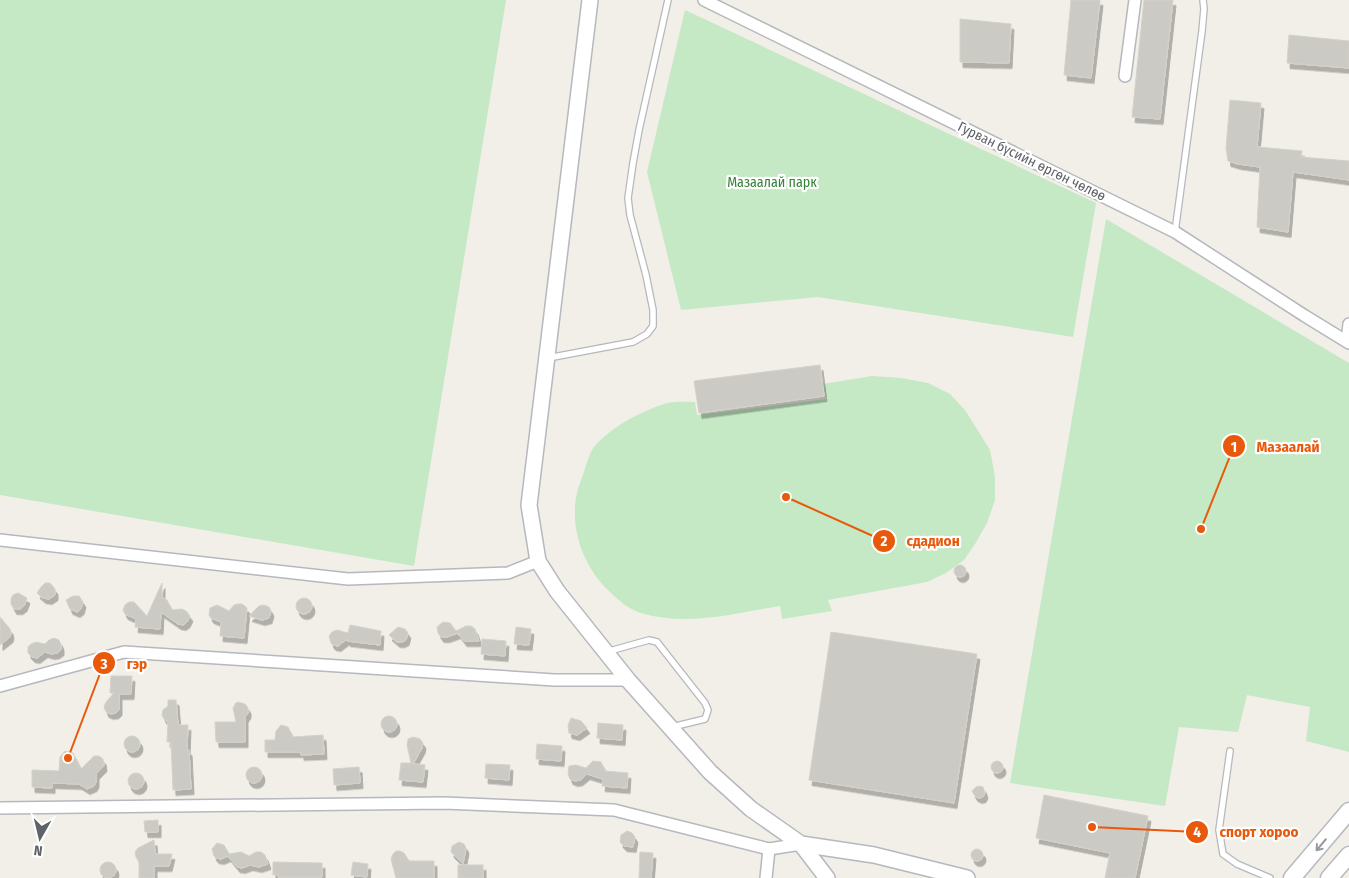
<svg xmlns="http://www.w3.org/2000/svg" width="1349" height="878" font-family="'Fira Sans Condensed',sans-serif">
<defs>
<filter id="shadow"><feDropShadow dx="3" dy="5.5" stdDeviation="0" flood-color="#0004"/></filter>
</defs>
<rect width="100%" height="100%" fill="#f1efe8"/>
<g fill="#c5e8c5">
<path d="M 0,0 L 506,0 L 414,566 L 0,495 Z"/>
<path d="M 685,10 L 1096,203 L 1073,337 L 818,297 L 681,310 L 647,172 Z"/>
<path d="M 1106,219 L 1349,363 L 1349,752 L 1306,741 L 1310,707 L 1247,695 L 1238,732 L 1179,727 L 1165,806 L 1010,783 Z"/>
<path d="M 872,376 L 901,378 L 928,383 L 950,394 L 965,410 L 990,450 L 995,477 L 995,500 L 987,523 L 975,544 L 964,560 L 946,573 L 927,582 L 828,600 L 832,611 L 782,619 L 780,606 C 735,613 686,627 641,613 C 630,610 618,600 610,592 C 584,568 569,529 577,493 C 578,487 581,481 583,475 C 586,466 589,454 594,447 C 611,427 640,412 664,404 C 673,401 685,402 695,402 L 697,415 L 826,399 L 823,384 Z"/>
</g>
<g fill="#cccac5" stroke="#d6d1c6" filter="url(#shadow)">
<path d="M 1071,0 L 1100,0 L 1091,78 L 1064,75 Z"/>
<path d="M 1144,0 L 1173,0 L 1160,119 L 1132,117 Z"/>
<path d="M 960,19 L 1011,24 L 1009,63 L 960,62 Z"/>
<path d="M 1289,35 L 1349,41 L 1349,68 L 1287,63 Z"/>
<path d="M 1230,100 L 1261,103 L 1257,147 L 1302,151 L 1301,157 L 1349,161 L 1349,180 L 1293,172 L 1288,232 L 1257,227 L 1260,167 L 1238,164 L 1228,161 L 1226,148 Z"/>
<path d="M 820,365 L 824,396 L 699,413 L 694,381 Z"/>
<circle cx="960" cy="571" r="6"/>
<path d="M 45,583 L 50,583 L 55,589 L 55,595 L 49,599 L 43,598 L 37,593 L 41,587 Z"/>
<path d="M 162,583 L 162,597 L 167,600 L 172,610 L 182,609 L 186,611 L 190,616 L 187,622 L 183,625 L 178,624 L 161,612 L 160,629 L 135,627 L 136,619 L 125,614 L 123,610 L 125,605 L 129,602 L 134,602 L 147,616 Z"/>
<path d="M 18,593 L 27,598 L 24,606 L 20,609 L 14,609 L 11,604 L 11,599 L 13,595 Z"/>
<path d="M 73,596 L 79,596 L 83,602 L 81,609 L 77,612 L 70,609 L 66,600 Z"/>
<circle cx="304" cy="606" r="8"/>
<path d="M 239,604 L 242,604 L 247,608 L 244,638 L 220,636 L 221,622 L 211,618 L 209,615 L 210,608 L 217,605 L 229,611 L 234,605 Z"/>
<path d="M 264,605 L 269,607 L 271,611 L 269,618 L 262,620 L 249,616 L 259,606 Z"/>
<path d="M 0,617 L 10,629 L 11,633 L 10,637 L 0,645 Z"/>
<path d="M 443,622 L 450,623 L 456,631 L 466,626 L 471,626 L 475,629 L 479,641 L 464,641 L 458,633 L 447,637 L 441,637 L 438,633 L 437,627 Z"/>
<path d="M 350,625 L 381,631 L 380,645 L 347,641 L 347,639 L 338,646 L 333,645 L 331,643 L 329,636 L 332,632 L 337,630 L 348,633 Z"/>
<path d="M 398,627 L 405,629 L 408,633 L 406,640 L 402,642 L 397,642 L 389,635 Z"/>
<path d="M 516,627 L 531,629 L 529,645 L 514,644 Z"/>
<path d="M 831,632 L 977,654 L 954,803 L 809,780 Z"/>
<path d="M 54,638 L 59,640 L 61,645 L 61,650 L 57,653 L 52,654 L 45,652 L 37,658 L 32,657 L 28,653 L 28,647 L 31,644 L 36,642 L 45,644 L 49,640 Z"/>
<path d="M 482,639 L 506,641 L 505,656 L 481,654 Z"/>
<path d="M 111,676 L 132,676 L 131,694 L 119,694 L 119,710 L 116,713 L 111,714 L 106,712 L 104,707 L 106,702 L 114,693 L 110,693 Z"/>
<path d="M 168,700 L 176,700 L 178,725 L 188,725 L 187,750 L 189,750 L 191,789 L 173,790 L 171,742 L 167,742 L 168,722 L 164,719 L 162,715 L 163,710 L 168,706 Z"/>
<path d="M 238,702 L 245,704 L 248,708 L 248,713 L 245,717 L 245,742 L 216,742 L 215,722 L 236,722 L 233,708 L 236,703 Z"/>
<circle cx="389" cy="724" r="8"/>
<path d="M 571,718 L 581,721 L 587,728 L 577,735 L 569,733 L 568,725 Z"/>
<path d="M 598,723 L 623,725 L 622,740 L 597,738 Z"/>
<path d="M 281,725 L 288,727 L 293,737 L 323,735 L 324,754 L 301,755 L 301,752 L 265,752 L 265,740 L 275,740 L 276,731 Z"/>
<circle cx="132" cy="744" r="8"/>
<path d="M 413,737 L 420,739 L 423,743 L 422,748 L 413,764 L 425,765 L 423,782 L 399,780 L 401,763 L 411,763 L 407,745 L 408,739 Z"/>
<path d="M 537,744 L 562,746 L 561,761 L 536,759 Z"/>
<path d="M 65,751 L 73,753 L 81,769 L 94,756 L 99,756 L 103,759 L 104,766 L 96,774 L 96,782 L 94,786 L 87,789 L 79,784 L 52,783 L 52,788 L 32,787 L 32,770 L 59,771 L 60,757 Z"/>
<path d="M 593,761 L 601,762 L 605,771 L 628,773 L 627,788 L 602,786 L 603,779 L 587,774 L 580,780 L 575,781 L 570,779 L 568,774 L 569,766 L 576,765 L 586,768 Z"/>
<circle cx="997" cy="767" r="6"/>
<path d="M 486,764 L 510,765 L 509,780 L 485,778 Z"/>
<path d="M 359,767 L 360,783 L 334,785 L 333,769 Z"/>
<circle cx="254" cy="775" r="8"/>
<circle cx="136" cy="781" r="8"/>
<path d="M 980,786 L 983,787 L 985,793 L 983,797 L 979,798 L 975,796 L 972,791 L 976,787 Z"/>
<path d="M 1044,795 L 1148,816 L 1135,878 L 1105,878 L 1110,853 L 1036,838 Z"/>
<path d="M 158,820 L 158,832 L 145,832 L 144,821 Z"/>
<path d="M 627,831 L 632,833 L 635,837 L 633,847 L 624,846 L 620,842 L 621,835 Z"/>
<path d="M 154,840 L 155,854 L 172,854 L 169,866 L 154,866 L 154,878 L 139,878 L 139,862 L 136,857 L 135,852 L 138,848 Z"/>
<path d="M 459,842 L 464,844 L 466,848 L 463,864 L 451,852 L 452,846 Z"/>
<path d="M 217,843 L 224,845 L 229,854 L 241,852 L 249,856 L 256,852 L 261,852 L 265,855 L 268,864 L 259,867 L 250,865 L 242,868 L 237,867 L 228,856 L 221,859 L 216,858 L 214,856 L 212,849 Z"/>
<circle cx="977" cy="855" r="6"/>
<path d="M 396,851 L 400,851 L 404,853 L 409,861 L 434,861 L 434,878 L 396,878 L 391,859 L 393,854 Z"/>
<path d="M 640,852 L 653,853 L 651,878 L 639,878 Z"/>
<path d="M 273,862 L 322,863 L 322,877 L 278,877 L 278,874 L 273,875 Z"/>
<path d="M 353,862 L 368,864 L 367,877 L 351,875 Z"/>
<circle cx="108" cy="870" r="8"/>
<rect x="458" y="865" width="25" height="13"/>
</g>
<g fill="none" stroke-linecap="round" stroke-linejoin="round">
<g stroke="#b5b8bc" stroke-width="8">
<g id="service">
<path d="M 1175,232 L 1202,31 L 1204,9 L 1203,0"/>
<path d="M 548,358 L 633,342 L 647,334 L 653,326 L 653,310 L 646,275 L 630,215 L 628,198 L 633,163 L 639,130 L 668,0"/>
<path d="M 606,652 L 649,640 L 657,642 L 705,703 L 708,710 L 705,719 L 672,727"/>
<path d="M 1230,751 L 1219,830 L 1223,854 L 1237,864 L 1270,878"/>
</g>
</g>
<g stroke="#b5b8bc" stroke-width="14">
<g id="minor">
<path d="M 704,0 L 1175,232 L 1305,316 L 1349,343"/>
<path d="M 1125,76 L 1135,0"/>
<path d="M 1347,341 L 1349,324"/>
<path d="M 0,540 L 348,579 L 508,573 L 538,561"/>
<path d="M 0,686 L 124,652 L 554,680 L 628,680"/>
<path d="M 0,808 L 444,803 L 614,810 L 769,849 L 801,844"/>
<path d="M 766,878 L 769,849"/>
</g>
</g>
<g stroke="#b5b8bc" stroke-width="18">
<g id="tertiary">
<path d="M 590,0 L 529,505 L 538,561 L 557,591 L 628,680 L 710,772 L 751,809 L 801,844 L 874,855 L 967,878"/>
<path d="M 801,844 L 827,878"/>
</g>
</g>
<g stroke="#b6babf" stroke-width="19">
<g id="secondary">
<path d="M 1292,878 L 1349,811"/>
<path d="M 1329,878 L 1349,855"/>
</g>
</g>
<use href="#service" stroke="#fff" stroke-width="5.5"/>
<use href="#minor" stroke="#fff" stroke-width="11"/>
<use href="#tertiary" stroke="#fff" stroke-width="15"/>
<use href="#secondary" stroke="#fff" stroke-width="16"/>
</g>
<defs><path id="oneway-shaft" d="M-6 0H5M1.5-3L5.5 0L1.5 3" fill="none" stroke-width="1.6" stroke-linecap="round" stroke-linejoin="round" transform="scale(1.25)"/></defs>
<use stroke="#979a9d" href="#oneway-shaft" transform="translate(1321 845) rotate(130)"/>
<g text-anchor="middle" stroke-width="4.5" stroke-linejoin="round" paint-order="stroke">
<g font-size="14" fill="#5f6368" stroke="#fff">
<text transform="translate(1032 161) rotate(26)" y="5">Гурван бүсийн өргөн чөлөө</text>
</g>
<g font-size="14" fill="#348238" stroke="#fff">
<text x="772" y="187">Мазаалай парк</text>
</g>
</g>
<path fill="none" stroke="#e8590c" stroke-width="2" d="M1201 529L1234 446M786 497L884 541M68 758L104 663M1092 827L1197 832"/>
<g fill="#e8590c" stroke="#fff" stroke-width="2">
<circle cx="1201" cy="529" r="5"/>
<circle cx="786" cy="497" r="5"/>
<circle cx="68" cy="758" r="5"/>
<circle cx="1092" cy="827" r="5"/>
<circle cx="1234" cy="446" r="12"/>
<circle cx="884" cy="541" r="12"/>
<circle cx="104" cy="663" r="12"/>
<circle cx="1197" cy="832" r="12"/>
</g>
<g font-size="15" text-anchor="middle" font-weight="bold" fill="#fff">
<text x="1234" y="452">1</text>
<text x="884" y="546">2</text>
<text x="104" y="669">3</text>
<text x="1197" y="837">4</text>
</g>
<g font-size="15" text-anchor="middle" font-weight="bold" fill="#e8590c" stroke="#fff" stroke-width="4.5" stroke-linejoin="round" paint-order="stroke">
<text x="1288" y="452">Мазаалай</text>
<text x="933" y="546">сдадион</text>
<text x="137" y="669">гэр</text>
<text x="1259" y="837">спорт хороо</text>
</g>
<g transform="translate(40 838) rotate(188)" stroke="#ffffff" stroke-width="4" paint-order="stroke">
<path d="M0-4L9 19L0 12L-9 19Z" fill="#5f6368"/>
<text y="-8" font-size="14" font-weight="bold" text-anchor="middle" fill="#5f6368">N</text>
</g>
</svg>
